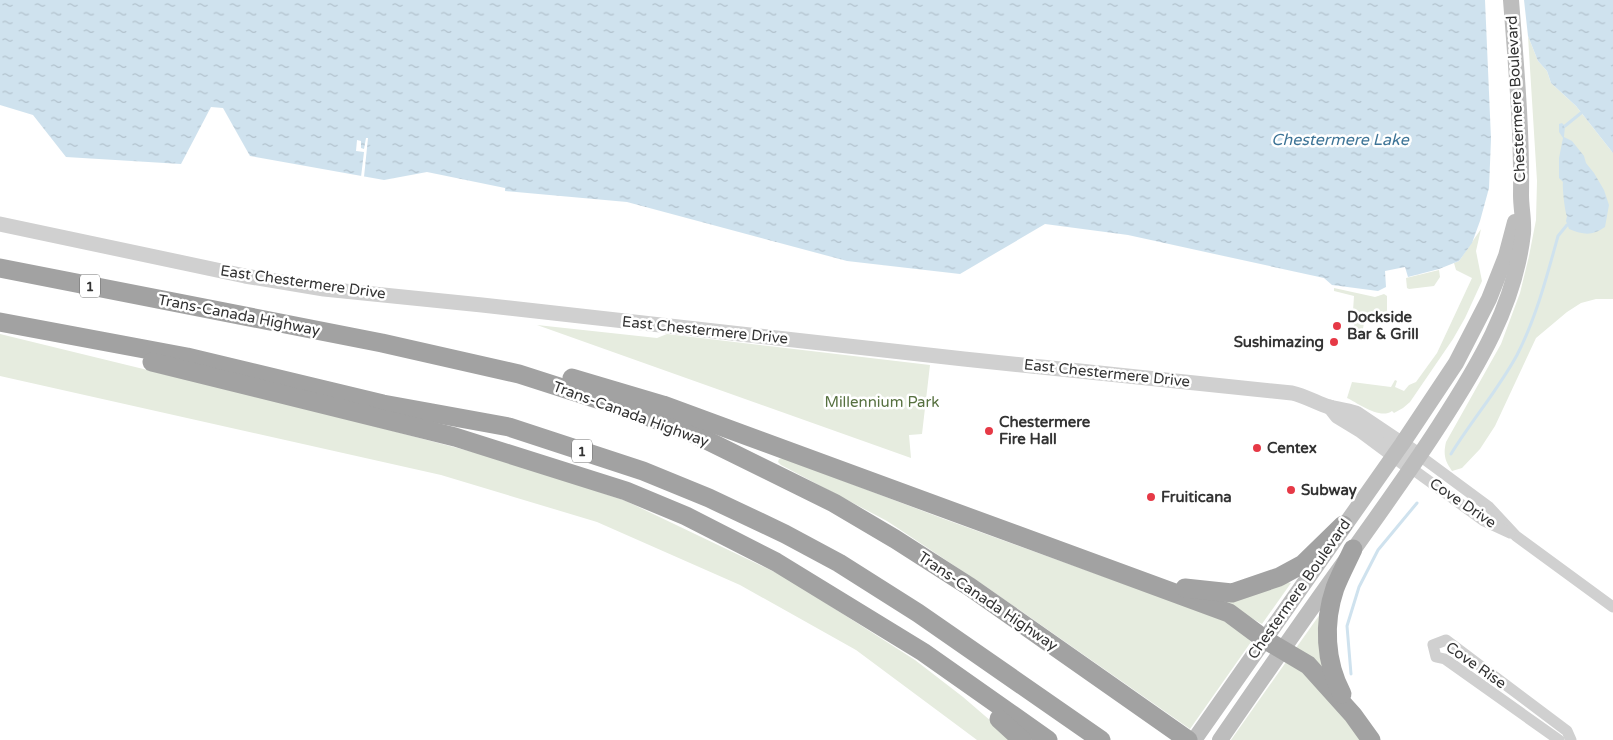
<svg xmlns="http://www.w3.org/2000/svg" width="1613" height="740" font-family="'Varela Round',sans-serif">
<defs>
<pattern id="water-ripples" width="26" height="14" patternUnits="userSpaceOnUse" patternTransform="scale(1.25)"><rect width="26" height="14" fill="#cfe2ee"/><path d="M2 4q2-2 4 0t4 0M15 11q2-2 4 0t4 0" fill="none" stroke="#b2c2cd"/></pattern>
</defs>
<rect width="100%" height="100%" fill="#fff"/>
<g fill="#e6ecdf">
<path d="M 1528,36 L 1538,61 L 1547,71 L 1551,83 L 1576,106 L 1613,153 L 1613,299 L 1596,299 L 1581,303 L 1567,312 L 1536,338 L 1495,426 L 1480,449 L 1462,468 L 1452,471 C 1445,461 1443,455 1446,442 L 1501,344 L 1520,293 L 1529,256 L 1536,220 L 1537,181 Z"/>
<path d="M 1481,229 L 1476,251 L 1482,281 L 1465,318 L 1453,339 L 1410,402 L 1403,408 L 1394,413 L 1392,411 C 1380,420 1358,403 1347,398 L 1352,382 L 1391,387 L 1395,380 L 1397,381 L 1395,387 L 1404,391 L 1409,385 L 1416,382 L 1437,353 L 1472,278 L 1456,270 L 1454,263 L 1459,261 Z"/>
<path d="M 1439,270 L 1440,277 L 1434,286 L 1409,289 L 1407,288 L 1406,278 Z"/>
<path d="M 1334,288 L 1375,297 L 1384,294 L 1387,296 L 1387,315 L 1365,314 L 1362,337 L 1353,337 L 1355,312 L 1353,311 L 1354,296 L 1334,291 Z"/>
<path d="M 537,325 L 657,338 L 667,334 L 930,365 L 922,434 L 909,435 L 911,458 Z"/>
<path d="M 0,334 L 328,414 L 507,461 L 626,501 L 785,577 L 915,660 L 963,697 L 1013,740 L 977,740 L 856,650 L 740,585 L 597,522 L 441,475 L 0,376 Z"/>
<path d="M 783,458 L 944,519 L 1233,623 L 1242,631 L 1251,642 L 1190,729 L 985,586 L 887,521 L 781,465 L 778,462 L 779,459 Z"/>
<path d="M 1287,582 L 1291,583 L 1262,624 L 1223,602 Z"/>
<path d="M 1323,610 L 1324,668 L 1320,667 L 1296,648 Z"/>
<path d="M 1286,662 L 1298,666 L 1326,693 L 1361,740 L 1231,740 Z"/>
</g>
<g fill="url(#water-ripples)">
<path d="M 0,0 L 1485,0 L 1491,139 L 1489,188 L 1480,221 L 1472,243 L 1459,261 L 1439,269 L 1408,277 L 1405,267 L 1385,271 L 1386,287 L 1378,291 L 1332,285 L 1324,278 L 1128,235 L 1045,224 L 960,274 L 847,261 L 627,202 L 505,191 L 505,188 L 427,172 L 384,180 L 250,156 L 223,108 L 211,107 L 181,164 L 66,157 L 33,115 L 0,105 Z"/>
<path d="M 1524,0 L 1613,0 L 1613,153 L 1576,106 L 1551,83 L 1547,71 L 1538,61 L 1528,36 Z"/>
<path d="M 1562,123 L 1565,126 L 1564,137 L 1572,141 L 1584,156 L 1586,163 L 1594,173 L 1604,190 L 1609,205 L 1605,227 C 1592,236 1584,235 1569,229 L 1566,221 L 1567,216 C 1565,213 1562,186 1563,182 L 1559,178 L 1559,158 L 1563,138 L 1559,132 L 1559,124 Z"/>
</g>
<path fill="#fff" d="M 366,138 L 368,138 L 364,177 L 361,177 L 364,152 L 356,151 L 357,140 L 361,141 L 361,148 L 364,149 Z"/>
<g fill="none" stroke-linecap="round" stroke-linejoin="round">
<g stroke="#cfe2ee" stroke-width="3">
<path d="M 1565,126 L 1581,113"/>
<path d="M 1451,454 C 1472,420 1498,390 1517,355 C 1536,318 1547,276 1558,236 L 1567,225"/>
<path d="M 1351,674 L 1347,626 L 1359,587 L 1378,550 L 1417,503"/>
</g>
<g stroke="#d0d0d0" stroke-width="11">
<path d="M 1420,456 L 1489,507 L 1516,536 L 1613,607"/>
<path d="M 1411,468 L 1484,521 L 1510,533"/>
<path d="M 1559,740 L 1445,659 L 1436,657 L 1433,645 L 1446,640 L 1567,731 L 1571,740"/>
</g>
<g stroke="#d0d0d0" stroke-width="15">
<path d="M 0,224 L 245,276 L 324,289 L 482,305 L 964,359 L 1292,393 C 1305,396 1317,403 1329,407 C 1338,409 1347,410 1356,413 L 1420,456"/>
<path d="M 1330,407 L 1337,416 L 1360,430 L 1411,468"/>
</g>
<g stroke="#bdbdbd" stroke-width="16">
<path d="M 1194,740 L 1402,444 L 1456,363 L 1489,299 L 1506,256 L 1515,222"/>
<path d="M 1220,740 C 1264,676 1308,612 1354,549 C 1383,508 1412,468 1439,426 C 1478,366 1515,305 1523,233 C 1524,220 1521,208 1521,195 C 1522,130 1516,65 1511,0"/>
</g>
<g stroke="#a2a2a2" stroke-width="19">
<path d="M 0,268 L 382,343 L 519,374 L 628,409 L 692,433 L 834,503 L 895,539 L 970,587 L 1188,740"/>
<path d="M 0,322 L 187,357 L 383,404 L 509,427 L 643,471 L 709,498 L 785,534 L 839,563 L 918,613 L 1101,740"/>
<path d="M 152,362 L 455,437 L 626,491 L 686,516 L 776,562 L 923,652 L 1048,740"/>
<path d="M 572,378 L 663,405 L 1229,613 L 1264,639 L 1308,665 L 1353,715 L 1371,740"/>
<path d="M 1185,588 L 1232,593 L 1279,577 L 1303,564 L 1343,525"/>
<path d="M 1342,694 C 1325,662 1323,623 1335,588 C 1340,575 1347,562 1353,549"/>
<path d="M 999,719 L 1022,740"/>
</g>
</g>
<g fill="#e63946" stroke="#fff" stroke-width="2">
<circle cx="1337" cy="326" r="5"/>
<circle cx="1334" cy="342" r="5"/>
<circle cx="989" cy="431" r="5"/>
<circle cx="1257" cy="448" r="5"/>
<circle cx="1291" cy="490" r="5"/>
<circle cx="1151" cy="497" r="5"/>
</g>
<g text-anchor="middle" stroke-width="5" stroke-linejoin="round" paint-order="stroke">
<g fill="#fff" stroke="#707070" stroke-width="1">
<rect x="80" y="274.5" width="20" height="23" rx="4"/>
<rect x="572" y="439.5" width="20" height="23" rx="4"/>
</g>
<g font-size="14" font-weight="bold" fill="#333">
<text x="90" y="291">1</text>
<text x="582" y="456">1</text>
</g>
<g font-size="15" fill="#333" stroke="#fff">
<text transform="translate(1516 99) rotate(-93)" y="5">Chestermere Boulevard</text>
<text transform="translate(303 282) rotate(8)" y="5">East Chestermere Drive</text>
<text transform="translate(239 315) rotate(11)" y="5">Trans-Canada Highway</text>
<text transform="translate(705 330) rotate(6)" y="5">East Chestermere Drive</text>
<text transform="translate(1107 373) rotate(6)" y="5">East Chestermere Drive</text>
<text transform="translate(631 414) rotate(20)" y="5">Trans-Canada Highway</text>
<text transform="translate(1463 503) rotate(34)" y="5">Cove Drive</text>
<text transform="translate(1299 589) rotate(-55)" y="5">Chestermere Boulevard</text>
<text transform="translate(988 601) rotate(34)" y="5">Trans-Canada Highway</text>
<text transform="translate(1476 665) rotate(35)" y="5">Cove Rise</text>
</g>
<g font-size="15" font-weight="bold" fill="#333" stroke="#fff" text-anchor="start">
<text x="1347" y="322">Dockside<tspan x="1347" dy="17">Bar &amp; Grill</tspan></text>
<text x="1324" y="347" text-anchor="end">Sushimazing</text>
<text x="999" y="427">Chestermere<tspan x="999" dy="17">Fire Hall</tspan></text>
<text x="1267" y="453">Centex</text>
<text x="1301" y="495">Subway</text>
<text x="1161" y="502">Fruiticana</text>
</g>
<g font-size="15" fill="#56703f" stroke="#fff">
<text x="882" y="407">Millennium Park</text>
</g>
<g font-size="16" font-style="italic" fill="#3f7597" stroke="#fff">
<text x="1340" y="145">Chestermere Lake</text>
</g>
</g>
</svg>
